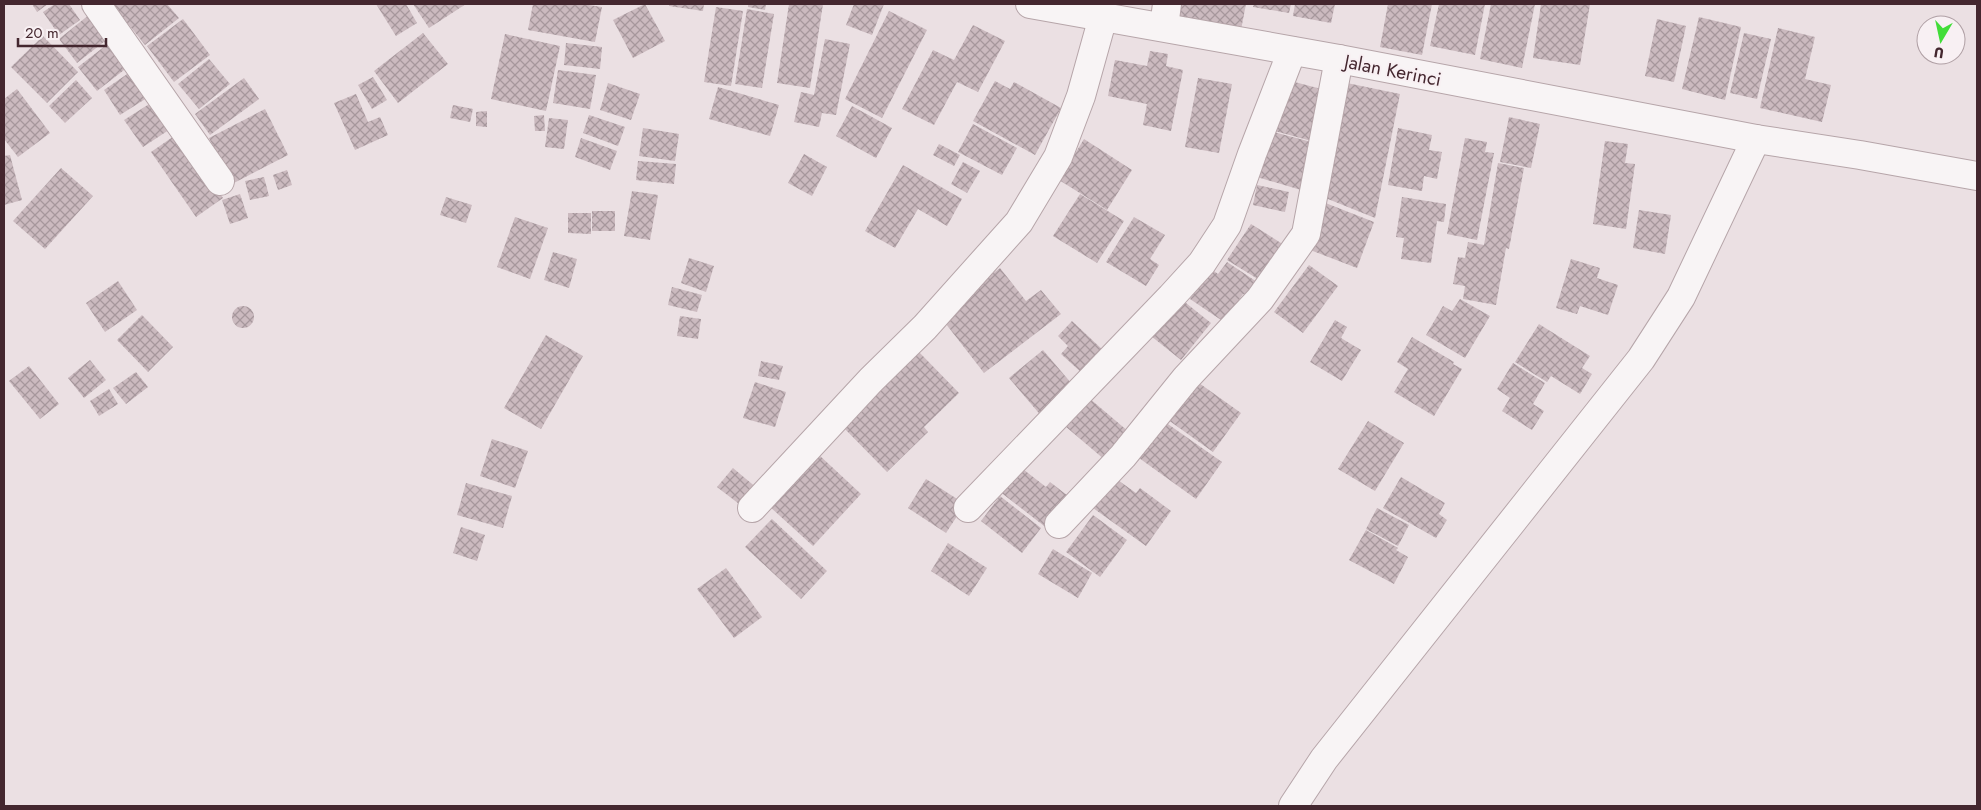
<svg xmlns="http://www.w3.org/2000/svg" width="1981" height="810" font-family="Jost,sans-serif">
	<defs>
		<pattern id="building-cross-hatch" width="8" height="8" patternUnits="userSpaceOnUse" patternTransform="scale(1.25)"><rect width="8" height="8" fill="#cbbabf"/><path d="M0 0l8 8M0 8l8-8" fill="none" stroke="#a6979c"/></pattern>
	</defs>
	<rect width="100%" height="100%" fill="#ebe0e3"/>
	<!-- building -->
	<g fill="url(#building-cross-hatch)">
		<path d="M32,4H48L37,12Z"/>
		<path d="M55,4H69L80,20L59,35L43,12Z"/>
		<path d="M114,4H167L179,18L145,45L113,5Z"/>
		<path d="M376,4H406L417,23L396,36Z"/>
		<path d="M413,4H466L429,28Z"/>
		<path d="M533,4H582L602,7L595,42L528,30Z"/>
		<path d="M645,4L665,41L633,58L613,20Z"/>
		<path d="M669,4H704L703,11L669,6Z"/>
		<path d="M748,4H766L765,10L748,7Z"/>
		<path d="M789,4H823L810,88L777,83Z"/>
		<path d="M854,4H884L872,35L846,25Z"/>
		<path d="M1173,4H1246L1240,35L1170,22Z"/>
		<path d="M1254,4H1291L1289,13L1253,7Z"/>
		<path d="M1295,4H1335L1331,23L1293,16Z"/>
		<path d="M1388,4H1432L1422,55L1380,47Z"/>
		<path d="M1439,4H1485L1475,55L1430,46Z"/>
		<path d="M1491,4H1535L1522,68L1480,59Z"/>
		<path d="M1541,4H1590L1580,65L1533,58Z"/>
		<path d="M716,7L743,11L731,86L704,82Z"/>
		<path d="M747,9L774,14L762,88L735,84Z"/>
		<path d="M95,10L114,34L77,63L59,39Z"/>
		<path d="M889,11L927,30L882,118L845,99Z"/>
		<path d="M1699,17L1741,27L1725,100L1682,89Z"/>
		<path d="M183,19L210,55L174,82L147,46Z"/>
		<path d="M1657,19L1686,26L1674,82L1645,76Z"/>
		<path d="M973,25L1005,41L978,92L957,82L934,125L902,109L933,50L954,60Z"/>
		<path d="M1778,28L1815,37L1805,79L1831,85L1822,122L1760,108Z"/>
		<path d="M423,33L448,64L398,103L374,71Z"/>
		<path d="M1744,33L1771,39L1757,99L1730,93Z"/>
		<path d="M505,34L560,46L546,111L491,99Z"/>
		<path d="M43,36L78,72L47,103L11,67Z"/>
		<path d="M114,39L133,63L97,91L78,67Z"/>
		<path d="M825,39L850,44L836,115L822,113L819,127L794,122L801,92L814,95Z"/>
		<path d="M566,43L602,47L600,69L564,65Z"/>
		<path d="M1150,51L1168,54L1166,66L1183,70L1171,131L1143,125L1147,104L1108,96L1115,60L1147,66Z"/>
		<path d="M209,59L230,84L199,109L178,84Z"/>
		<path d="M133,70L150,96L120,115L104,90Z"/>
		<path d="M558,70L596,75L590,109L553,103Z"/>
		<path d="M373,77L387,100L372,109L358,85Z"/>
		<path d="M244,78L259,99L210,135L195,114Z"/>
		<path d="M1198,78L1232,84L1219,153L1185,147Z"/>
		<path d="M76,80L92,98L65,123L49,106Z"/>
		<path d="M1287,80L1329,91L1315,142L1271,130Z"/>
		<path d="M995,81L1010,89L1014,82L1061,108L1035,155L973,121Z"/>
		<path d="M608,83L640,94L631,120L600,110Z"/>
		<path d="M1347,83L1400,94L1375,218L1323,197Z"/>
		<path d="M718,87L779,105L770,136L709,119Z"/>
		<path d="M17,89L50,133L18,157L4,139V99Z"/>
		<path d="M356,94L368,122L380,117L388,135L355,150L334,103Z"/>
		<path d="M154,101L172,128L143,147L124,120Z"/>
		<path d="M453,105L473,109L470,122L450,118Z"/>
		<path d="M852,106L892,128L876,158L836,136Z"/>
		<path d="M265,109L288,155L232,184L209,138Z"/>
		<path d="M487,111V127L476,126V112Z"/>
		<path d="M544,115L545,131H535L534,116Z"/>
		<path d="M589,115L625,127L618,146L583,133Z"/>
		<path d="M1509,117L1540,124L1531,168L1500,162Z"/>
		<path d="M549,118L568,120L564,149L545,147Z"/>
		<path d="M973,124L1017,148L1002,175L958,152Z"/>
		<path d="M643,128L679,134L675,161L639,156Z"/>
		<path d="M1398,128L1432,135L1429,150L1442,152L1437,179L1424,176L1422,191L1388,185Z"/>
		<path d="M1270,131L1315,143L1301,190L1257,177Z"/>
		<path d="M177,134L223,198L196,217L151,152Z"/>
		<path d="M581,138L617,151L610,170L575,157Z"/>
		<path d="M1465,138L1487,142L1485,152L1494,153L1477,240L1447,234Z"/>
		<path d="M1084,139L1132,170L1107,210L1059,180Z"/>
		<path d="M1605,141L1628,144L1625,163L1635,164L1626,229L1593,224Z"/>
		<path d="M939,144L960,155L954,166L933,155Z"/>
		<path d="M804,154L827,167L812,196L788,183Z"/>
		<path d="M10,155L22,200L4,205V156Z"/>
		<path d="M638,161L676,164L674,184L636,180Z"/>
		<path d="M963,162L980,171L967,193L951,184Z"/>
		<path d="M1498,163L1524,168L1509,249L1506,248L1496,305L1463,299L1465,286L1453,284L1458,257L1465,258L1468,242L1484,245Z"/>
		<path d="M903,165L962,199L947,226L918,209L895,248L865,231Z"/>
		<path d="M61,168L93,196L45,249L13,221Z"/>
		<path d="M287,170L292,185L278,190L273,175Z"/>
		<path d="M264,177L269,196L250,200L245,181Z"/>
		<path d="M1257,185L1289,192L1285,212L1253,205Z"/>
		<path d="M632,191L658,195L650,240L624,236Z"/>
		<path d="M240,194L248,218L230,224L222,200Z"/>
		<path d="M1080,194L1124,221L1097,263L1053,236Z"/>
		<path d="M446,197L472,205L466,223L440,215Z"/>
		<path d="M1402,197L1446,204L1444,222L1437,221L1431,263L1401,259L1404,238L1396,237Z"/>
		<path d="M1323,202L1374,222L1357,268L1305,248Z"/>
		<path d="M1639,210L1671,215L1665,254L1633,248Z"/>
		<rect x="592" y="211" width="23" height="20"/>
		<path d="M568,213H591V234L568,233Z"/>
		<path d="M515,217L548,228L530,279L497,267Z"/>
		<path d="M1134,217L1165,235L1150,259L1159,265L1146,286L1106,262Z"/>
		<path d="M1251,224L1284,245L1261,281L1227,260Z"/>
		<path d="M553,252L577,259L569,288L544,280Z"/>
		<path d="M689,258L714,266L706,292L681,283Z"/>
		<path d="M1571,259L1600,268L1597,278L1618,285L1608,315L1580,306L1577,314L1556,308Z"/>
		<path d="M1227,262L1260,284L1250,298L1243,294L1224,322L1190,299L1210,268L1218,274Z"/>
		<path d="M1309,265L1338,286L1303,333L1274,312Z"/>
		<path d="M1000,268L1026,301L1041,290L1061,314L984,373L939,315Z"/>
		<path d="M118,281L137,310L105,332L86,303Z"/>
		<path d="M672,287L702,295L697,312L668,305Z"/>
		<path d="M1181,299L1211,323L1181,360L1151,336Z"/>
		<path d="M1460,299L1490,316L1465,358L1426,335L1443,306L1452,311Z"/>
		<circle cx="243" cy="317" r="11"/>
		<path d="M142,315L173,347L148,372L117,340Z"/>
		<path d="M680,316L701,319L698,339L677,336Z"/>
		<path d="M1335,320L1347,327L1341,338L1361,350L1342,381L1310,362Z"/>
		<path d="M1072,321L1104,351L1083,374L1061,354L1068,346L1058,336Z"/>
		<path d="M1539,324L1590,356L1582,368L1592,374L1580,394L1551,376L1547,382L1515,362Z"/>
		<path d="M546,335L583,356L541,429L504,408Z"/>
		<path d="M1412,337L1454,362L1453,364L1462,369L1434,416L1394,392L1408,369L1397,362Z"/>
		<path d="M1043,350L1077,390L1043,418L1009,378Z"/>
		<path d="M919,352L959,393L924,427L928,432L887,472L842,426Z"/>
		<path d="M90,360L106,380L84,398L68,378Z"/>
		<path d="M761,361L783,366L779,380L758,376Z"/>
		<path d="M1513,363L1545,383L1533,404L1544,411L1532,430L1502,411L1510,398L1497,389Z"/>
		<path d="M29,366L59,404L40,419L9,381Z"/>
		<path d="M136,372L148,387L126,404L113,388Z"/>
		<path d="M1192,378L1241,413L1213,452L1164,417Z"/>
		<path d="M755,382L786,392L775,427L743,418Z"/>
		<path d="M109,389L118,404L99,416L90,401Z"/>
		<path d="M1089,398L1129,432L1105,460L1065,426Z"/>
		<path d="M1368,421L1404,443L1375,491L1338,469Z"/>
		<path d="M1165,422L1222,462L1196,499L1139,458Z"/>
		<path d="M492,439L528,451L515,488L480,476Z"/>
		<path d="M818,454L861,494L813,546L769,506Z"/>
		<path d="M1019,466L1046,487L1050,482L1072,499L1048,529L999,491Z"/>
		<path d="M733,468L758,489L743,507L717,487Z"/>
		<path d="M1108,473L1136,493L1140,488L1171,511L1146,546L1086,503Z"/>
		<path d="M1401,477L1445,503L1439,514L1447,520L1436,538L1383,508Z"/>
		<path d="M926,479L965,504L946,533L908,508Z"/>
		<path d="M466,483L512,496L503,528L457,515Z"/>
		<path d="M1000,496L1041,528L1022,553L981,521Z"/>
		<path d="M1377,508L1409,525L1398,546L1366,529Z"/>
		<path d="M1093,515L1127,540L1100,577L1066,552Z"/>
		<path d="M772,519L827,571L801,599L745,547Z"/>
		<path d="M461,527L485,535L477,561L453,553Z"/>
		<path d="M1366,530L1398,548L1396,550L1408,557L1394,584L1349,560Z"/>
		<path d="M948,543L987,568L969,596L931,571Z"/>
		<path d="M1053,549L1092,573L1078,598L1038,574Z"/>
		<path d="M726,568L762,617L734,638L697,589Z"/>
	</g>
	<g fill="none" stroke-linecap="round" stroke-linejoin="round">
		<!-- street casing -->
		<g stroke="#b6a5a9" stroke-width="30">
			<g id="street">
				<path d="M96,4L220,181"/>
				<path d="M1030,4L1339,59L1756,139L1860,155L1977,176"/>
				<path d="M1164,27L1167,4"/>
				<path d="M752,508L871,380L925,327L1019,222L1058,157L1081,96L1103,17"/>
				<path d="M968,508L1171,297L1202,263L1227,225L1252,154L1292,51"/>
				<path d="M1059,524L1123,456L1186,378L1260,299L1306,234L1339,59"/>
				<path d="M1293,806L1324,759L1641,359L1681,297L1756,139"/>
			</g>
		</g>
		<!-- street -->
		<use href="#street" stroke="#f8f4f5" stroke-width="28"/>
	</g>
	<g text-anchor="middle" stroke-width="4" stroke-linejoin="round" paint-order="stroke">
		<!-- street labels -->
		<g font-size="19" fill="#44272f" stroke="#f8f0f3">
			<text transform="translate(1393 70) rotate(11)" y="7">Jalan Kerinci</text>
		</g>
	</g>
	<!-- border -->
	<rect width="1981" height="810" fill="none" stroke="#44272f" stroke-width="10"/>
	<!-- north arrow -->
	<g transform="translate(1941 40) rotate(189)"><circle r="24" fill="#f8f0f3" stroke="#b0a0a5"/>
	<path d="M0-4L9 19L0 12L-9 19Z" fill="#42dd39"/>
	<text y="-8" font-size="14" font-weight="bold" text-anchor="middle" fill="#44272f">U</text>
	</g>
	<!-- scale -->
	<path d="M18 38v8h88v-8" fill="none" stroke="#44272f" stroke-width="2.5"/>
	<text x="25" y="38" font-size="15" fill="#44272f" stroke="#f8f0f3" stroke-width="4" paint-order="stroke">20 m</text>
</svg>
